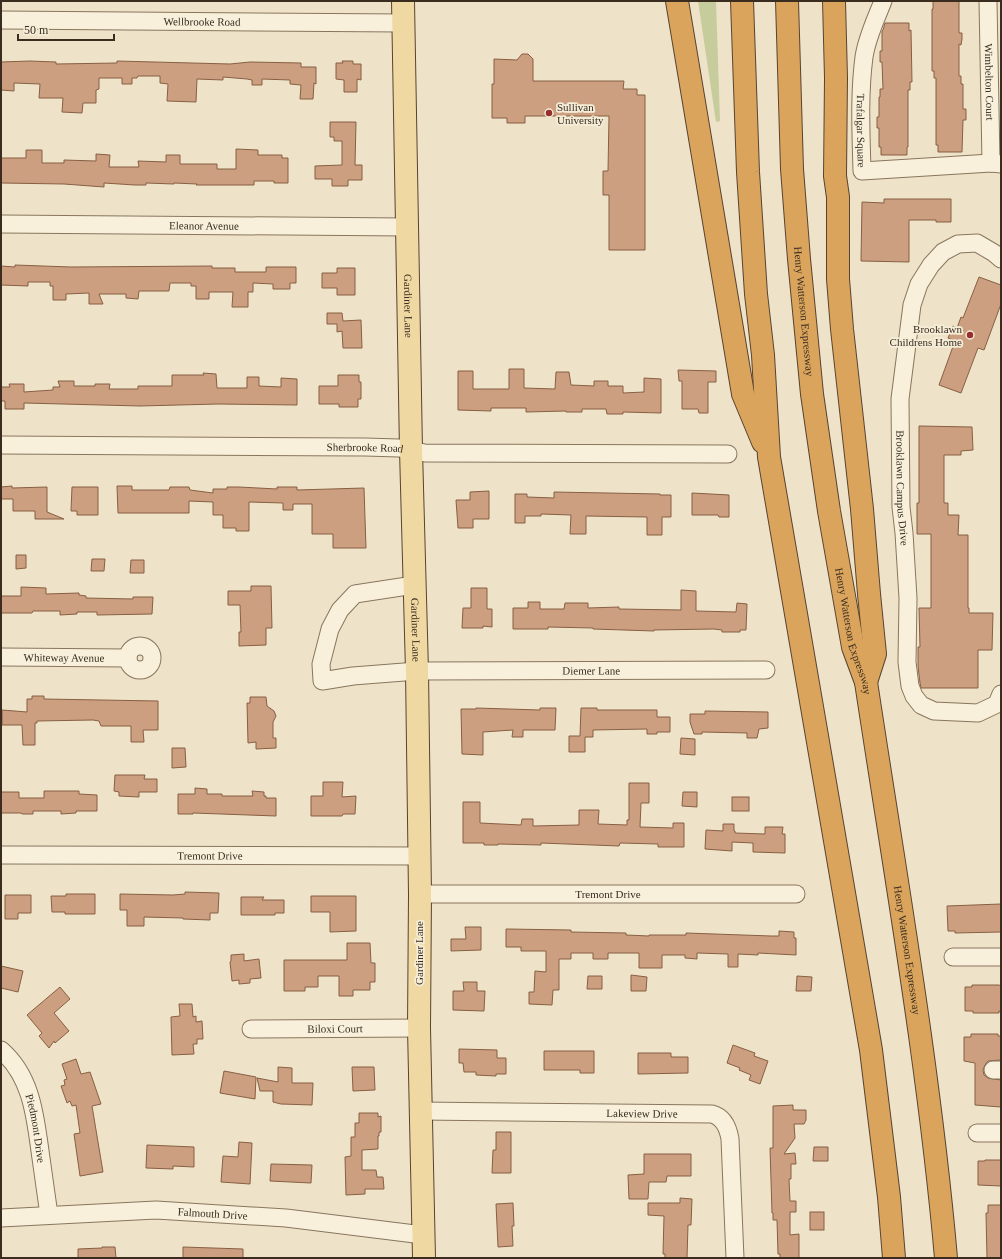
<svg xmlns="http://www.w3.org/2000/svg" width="1002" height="1259" font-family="'Times New Roman',serif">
	<rect width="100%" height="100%" fill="#eee3c8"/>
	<!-- green -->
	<path fill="#c6cc9c" d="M698,1H716L720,121L716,122Z"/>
	<!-- building -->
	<g fill="#cb9f7f" stroke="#885f43">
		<path d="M933,1H959V33H962V39L961,45L959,44V76H961V84H963V109H966V120H963L962,152H938V145H936V78H934V71H932V9H933Z"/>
		<path d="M885,23H909V31L911,30L912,82H910V90H908V147H907V155H881V147H879V128H877V117H879V97H880V89H883L882,62H880V51H882V31L883,30Z"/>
		<path d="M522,54H528L533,59V81H624L623,89H637V95H645V250H609V195H603V171H608L609,116H525V123H507V118H492V84H494V59L517,60Z"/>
		<path d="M30,61L56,62V64L117,63V61L230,64L250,62L301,63V67H316V84L314,83L313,99H300L301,85L290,84V80L262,79V85H252V80L247,79L223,77V80L197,79L196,102L167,101L168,84L160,83V76H138L137,78H132V84H122V78H99V89L96,90V103H83L82,113L62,112L63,98H39L40,84L14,83V91L1,90V62Z"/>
		<path d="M342,61H353V64H361V80L357,79V92H344V80L336,79V63H343Z"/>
		<path d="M330,122H356L355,165H362V180H348V186H332V179H315V166L342,165V141H334V137H330Z"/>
		<path d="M236,149L258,150V155H282V158H288V183H274V181H254V185H196L197,184L174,183V184L146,183V185H135L104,183V187L64,184L1,183V158H26V150H42V163H64V160L96,161V154L110,155L109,167H139L138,161L166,162V155H180V164H217V169H236Z"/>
		<path d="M884,199H951V222H936V220H909V262L861,261L862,202L884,203Z"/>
		<path d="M15,265L71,267L212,266V268H235V272H266V267H296V283H290V289H273V284L253,283V292H248V307H232L233,292H209V299H196V286H191V283H170L169,291H139L138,299L126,298V294H99L103,304H89V293L66,294V300H53V286H50V282H28V286L1,285V266L15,267Z"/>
		<path d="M337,268H355V295H337V288H322V273H337Z"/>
		<path d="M979,277L1001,285V304L984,350L978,348L961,393L939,385L955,341L948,338L953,326L957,328L961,317L963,318Z"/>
		<path d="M327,313H342L343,321L361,320L362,348H343L342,331L337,332V324H327Z"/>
		<path d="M509,369H524V388L555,389L556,372H569L571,385L594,386V381H608V386H623V393L644,392V378L661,379V413L623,412V414H607L606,409H582V412H566V411L526,412V408H491V411L458,410V371H473V389H509Z"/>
		<path d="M678,370L716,371V382H708V413H699L698,409H682V381H679Z"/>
		<path d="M203,373L216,374L217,388H247V377H259V386L281,387V378L297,379V405L218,404L140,406L24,403V409H5V401H1V387H10L9,384H24V392L53,390V387H60L58,381H74V386H95V384H110L109,389H138V386H172V375H204Z"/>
		<path d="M338,375H359V382H361V399H358V407H339V404H319V386H338Z"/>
		<path d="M919,426L972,427L973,450L961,451V455H944V503H948V515H959L958,535H968V608H969V613H993L992,650H978V688H921L920,683L918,666V647H920L919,608H931V534H917V503H919Z"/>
		<path d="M12,486V488L47,487V512L64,519H35V511H13V499H1V487Z"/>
		<path d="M117,486H132V490H169L170,487H189L190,490L213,493V489H227V487H239L277,489V487H297V490L364,488L366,548H333V534H312V504H293V510H283V503L249,502V531H236V528H223V515H213V502L189,501V513H118Z"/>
		<path d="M72,487H98V515H77V511H71Z"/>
		<path d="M489,491V519H473V528H458L456,500H470V492Z"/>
		<path d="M554,492L660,494V495H671V517H662V535H647V517L586,516V534H570L571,515L541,514V516H525V523H515V494H527V497L554,498Z"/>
		<path d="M692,493L729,495V517H719L718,515H692Z"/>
		<path d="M16,555H26V568L16,569Z"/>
		<path d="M92,559H105L104,571H91Z"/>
		<path d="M131,560H144V573H130Z"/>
		<path d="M251,586H271L272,628H266V645L239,646V632H241L240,605H228V591H251Z"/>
		<path d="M21,587L46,588V594L79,593V595L86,596V598L133,599V597H153L152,614L97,615V612H77V614L60,615V611H33L32,613H1V596H21Z"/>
		<path d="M471,588H487V609H492V627L483,626V628H462L463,608H471Z"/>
		<path d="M681,590L696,591V611L736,612L737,603L747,604L746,630H740V632H722V630L714,629L654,630V631L593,629V628L548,627V629H513V608H528V602H540V609H564L565,603H588V608L619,607V609L681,610Z"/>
		<path d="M32,696H44V699L158,701V730H143L144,742H131V726H101L99,721L93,720L37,721V723H35V745H23L22,725H2V710L27,712V699H32Z"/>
		<path d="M250,697H266L267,706L274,711L276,716L273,722V738H276V748L256,749V742L248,743L247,703H250Z"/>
		<path d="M476,708L540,710V708H556L555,730H523V737H512L513,730L483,732V755L462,754L461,709H476Z"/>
		<path d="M581,708H597V710H657V717H670V732H657V734H647V729L593,730V737H585V752H569V736H580Z"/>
		<path d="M705,711L768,712V728L759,729L757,738H747V733L702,732V734H694L690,722V714H705Z"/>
		<path d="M681,738L695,739V755L680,754Z"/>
		<path d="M172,748H185L186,767L172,768Z"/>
		<path d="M115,775H145L144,779H157V792H139V797L119,796V792L114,791Z"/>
		<path d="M323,782H343L342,797L356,796L355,814H343L342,816H311V796H323Z"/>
		<path d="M629,783H649V803H641L640,827L673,828V823H684V847H658V844L620,843L619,846L541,843V845L498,844V845H484V843H463V802H480V823L521,825L522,819H533V826L579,825V810H599L598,824L627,825V820H629Z"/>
		<path d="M195,788L207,789V794H222V796H253L252,791L264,792V796H266V798H276V816L193,813V814H178V794H195Z"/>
		<path d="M44,791H79V794L97,795V811H76V813L61,814V811H33V814H22L21,813H1V792H19V798H44Z"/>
		<path d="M683,792H697V807L682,806Z"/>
		<rect x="732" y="797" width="17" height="14"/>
		<path d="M723,824H734V831H735V833L765,834V827H783L782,834H785V853L753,852V843L732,842V851L705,849L706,830L723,831Z"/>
		<path d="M185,892L219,893L218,913H210V920L183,919V918L144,917V926H127V910H120V894L173,895L185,894Z"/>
		<path d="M66,894H95V914H65V912H52L51,896H66Z"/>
		<path d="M5,895H31V913H18V919H5Z"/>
		<path d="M311,896H356V931L330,932V912H311Z"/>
		<path d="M241,897H264L262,900H284V913H275V915H241Z"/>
		<path d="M1001,904V932L955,933V931H948L947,906Z"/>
		<path d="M465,927H481V950L451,951V939H466Z"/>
		<path d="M506,929L571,930V932L626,933V935L649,936V935H686V933L771,936H779V931L794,932V938H796V955L758,953V955L738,954V967H728V954L697,953V959L685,958V955H662V968H639V953H608V959H593V953H571V959H559V990H553L552,1005L529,1004V992H534L535,971L546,972V951H521V947H506Z"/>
		<path d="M347,943H370L371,963H375V982H370V990H353V996H339V976H318V987H305V991H284V960H347Z"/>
		<path d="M244,954V961L259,959L261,978L250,979V983L239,984V980L232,981L230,962L231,961V955Z"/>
		<path d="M1,966L23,971L18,992L1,988Z"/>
		<path d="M631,975L647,977L646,991H631Z"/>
		<path d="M588,976H602V989H587Z"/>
		<path d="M797,976L812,977L811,991H796Z"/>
		<path d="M463,982H477V991H485L484,1011L453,1010V991H464Z"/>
		<path d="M972,985H999L1001,986V1011H999V1013H973V1011H965V987H972Z"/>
		<path d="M60,987L70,999L54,1013L69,1031L55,1043L54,1041L49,1048L39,1036L42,1033L27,1015Z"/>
		<path d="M179,1004H192L193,1017L196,1016V1022L202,1021L203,1039H197V1044H193L194,1054L172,1055L171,1017L180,1016Z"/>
		<path d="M971,1034H998V1036H1001V1060L988,1061L985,1065L983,1070L984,1075L988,1078L1001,1080V1107L975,1105V1063L964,1061V1037H971Z"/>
		<path d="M733,1045L755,1053L754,1056L768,1061L760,1084L749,1080L751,1075L739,1070L740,1068L727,1063Z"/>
		<path d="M459,1049L497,1050V1058H506V1074H496V1076L476,1075V1072H464L463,1063H459Z"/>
		<path d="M544,1051H594V1073H580V1070H544Z"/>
		<path d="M638,1053H671V1057H688V1073L638,1074Z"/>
		<path d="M76,1059L81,1074L90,1072L101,1104L92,1106L103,1172L80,1176L74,1134L80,1133L76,1105L72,1106L70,1101L67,1103L61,1086L65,1085L64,1080L67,1079L62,1064Z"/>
		<path d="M278,1067L292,1068V1083H313L312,1105L281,1104L273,1102V1091H260L257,1078L278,1082Z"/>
		<path d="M352,1067H374L375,1090L353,1091Z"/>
		<path d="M224,1071L256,1077L255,1099L220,1093Z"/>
		<path d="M793,1105V1110H806V1120L804,1124H794L795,1138L784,1154L795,1153L796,1164H791V1179H789L790,1201H796V1212H790V1235L799,1234V1258H780V1254H778L777,1220H773V1213H772L770,1148H773V1106Z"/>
		<path d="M359,1113H378V1117L381,1116V1132H379V1136H378V1149L362,1150V1170H376L377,1177H383L384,1189H365V1194L346,1195L345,1157L351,1156V1137H355V1123H359Z"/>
		<path d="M496,1132H511V1173H492L493,1150H496Z"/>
		<path d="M239,1142L252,1143L250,1184L221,1182L223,1156L238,1157Z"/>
		<path d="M147,1145L194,1147V1167L173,1166V1169L146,1168Z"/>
		<path d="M814,1147H828V1161H813Z"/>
		<path d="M644,1154H691V1176H667L666,1182H649L648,1199H629L628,1175L644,1174Z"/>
		<path d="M985,1160H1001V1186L978,1185V1161H985Z"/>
		<path d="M271,1164L312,1165L311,1183L270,1181Z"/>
		<path d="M680,1198L692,1199L691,1225H688L687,1258H665V1254H663L664,1216L648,1215V1203H680Z"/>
		<path d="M513,1203L514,1226H512L513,1246L498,1247L496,1204Z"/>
		<path d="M988,1205H1001V1258H987L986,1213H988Z"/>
		<rect x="810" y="1212" width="14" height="18"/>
		<path d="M102,1247H115L116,1258H78V1249L102,1248Z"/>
		<path d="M183,1247L243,1249V1258H183Z"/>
	</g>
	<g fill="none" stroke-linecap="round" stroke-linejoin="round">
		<!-- minor casing -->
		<g stroke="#89755d" stroke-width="19">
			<g id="minor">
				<path id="s1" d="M883,1C876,19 867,37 864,57C859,95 861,133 862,171L991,163L1001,164"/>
				<path id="s2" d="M988,1L991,163"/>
				<path id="s3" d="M1,20L403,23"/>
				<path id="s4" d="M1,224L406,227"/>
				<path id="s5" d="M1001,259L994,253L977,243L958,244L943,252L931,265L919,284L912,305L900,399L901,507L904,533L908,598L907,662L910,686L914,696L921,705L934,711L978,713L997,704L1001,694"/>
				<path id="s6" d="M1,445L365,447L399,448L425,453L728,454"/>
				<path id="s7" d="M414,585L355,594L340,610L330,629L321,664L322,681L353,676L417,671L766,670"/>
				<circle cx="140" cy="658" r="12"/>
				<path id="s8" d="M1,657L128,658"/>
				<path id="s9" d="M1,855L419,856"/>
				<path id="s10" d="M420,894H796"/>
				<path d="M953,957H1001"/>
				<path id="s11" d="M251,1029L419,1028"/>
				<path id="s12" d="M1,1050C31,1076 35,1114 40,1151C43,1172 46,1194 49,1215"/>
				<path d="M993,1070H1001"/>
				<path id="s13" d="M420,1111L712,1114C723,1117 728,1127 730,1139L735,1258"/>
				<path d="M977,1133H1001"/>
				<path id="s14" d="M1,1218L156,1210L286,1218L423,1235"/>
			</g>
		</g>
		<!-- major casing -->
		<g stroke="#584331" stroke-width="24">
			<g id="major">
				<path id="s15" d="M403,1L411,450L417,671L420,894L419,1028L424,1258"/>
			</g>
		</g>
		<!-- highway casing -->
		<g stroke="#584331" stroke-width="24">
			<g id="highway">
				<path d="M677,1L743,394L763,442"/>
				<path d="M742,1L748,172L756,294L763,355L769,457L871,1050L889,1197L894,1258"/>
				<path id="s16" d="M787,1L792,169L799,259L812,394L829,511L853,647L866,682C895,874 929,1065 946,1258"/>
				<path d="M834,1L836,78L835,176L838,197V279L842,329L862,509L869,594L875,654L866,682"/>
			</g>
		</g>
		<!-- minor -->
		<use href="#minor" stroke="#f8f0db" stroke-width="17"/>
		<!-- major -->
		<use href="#major" stroke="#efd8a1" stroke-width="22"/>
		<!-- highway -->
		<use href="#highway" stroke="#daa45c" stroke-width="22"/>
	</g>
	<!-- markers -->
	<g fill="#972f2e" stroke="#f5edd7" stroke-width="1.5">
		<circle cx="549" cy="113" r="4"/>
		<circle cx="970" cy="335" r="4"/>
	</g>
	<g text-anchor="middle" stroke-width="3.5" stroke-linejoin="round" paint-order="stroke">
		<!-- street labels -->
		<g font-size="11" fill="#3a2d20" stroke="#f5edd7">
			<text dy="4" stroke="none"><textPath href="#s3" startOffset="201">Wellbrooke Road</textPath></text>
			<text dy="4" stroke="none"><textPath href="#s2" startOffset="81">Wimbelton Court</textPath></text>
			<text dy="4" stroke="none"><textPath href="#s1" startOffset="133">Trafalgar Square</textPath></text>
			<text dy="4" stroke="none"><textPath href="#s4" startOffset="203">Eleanor Avenue</textPath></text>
			<text dy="4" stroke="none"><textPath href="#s15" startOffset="305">Gardiner Lane</textPath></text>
			<text dy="4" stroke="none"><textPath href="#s16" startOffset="311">Henry Watterson Expressway</textPath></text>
			<text dy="4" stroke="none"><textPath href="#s6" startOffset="364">Sherbrooke Road</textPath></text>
			<text dy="4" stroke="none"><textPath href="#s5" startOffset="311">Brooklawn Campus Drive</textPath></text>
			<text dy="4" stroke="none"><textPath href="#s15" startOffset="629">Gardiner Lane</textPath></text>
			<text dy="4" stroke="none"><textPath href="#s16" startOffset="635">Henry Watterson Expressway</textPath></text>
			<text dy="4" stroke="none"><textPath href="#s8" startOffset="63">Whiteway Avenue</textPath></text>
			<text dy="4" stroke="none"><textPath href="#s7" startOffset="426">Diemer Lane</textPath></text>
			<text dy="4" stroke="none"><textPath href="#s9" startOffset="209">Tremont Drive</textPath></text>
			<text dy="4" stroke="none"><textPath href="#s10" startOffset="188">Tremont Drive</textPath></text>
			<text dy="4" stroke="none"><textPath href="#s16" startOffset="959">Henry Watterson Expressway</textPath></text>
			<text transform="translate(419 953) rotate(-90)" y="4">Gardiner Lane</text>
			<text dy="4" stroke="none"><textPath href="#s11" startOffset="84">Biloxi Court</textPath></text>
			<text dy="4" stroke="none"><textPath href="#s13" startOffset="222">Lakeview Drive</textPath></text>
			<text dy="4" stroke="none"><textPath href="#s12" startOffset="88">Piedmont Drive</textPath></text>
			<text dy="4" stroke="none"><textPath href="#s14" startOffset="212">Falmouth Drive</textPath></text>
		</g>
		<!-- poi labels -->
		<g font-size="11" fill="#3a2d20" stroke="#f5edd7" text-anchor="start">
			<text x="557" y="111">Sullivan<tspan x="557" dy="13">University</tspan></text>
			<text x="962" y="333" text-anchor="end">Brooklawn<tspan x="962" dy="13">Childrens Home</tspan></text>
		</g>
	</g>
	<!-- border -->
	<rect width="1002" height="1259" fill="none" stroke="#3a2d20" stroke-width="4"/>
	<!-- scale -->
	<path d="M18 34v6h96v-6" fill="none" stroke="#3a2d20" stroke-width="2"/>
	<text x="24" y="34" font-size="12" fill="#3a2d20" stroke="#f5edd7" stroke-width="3" paint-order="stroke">50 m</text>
</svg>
